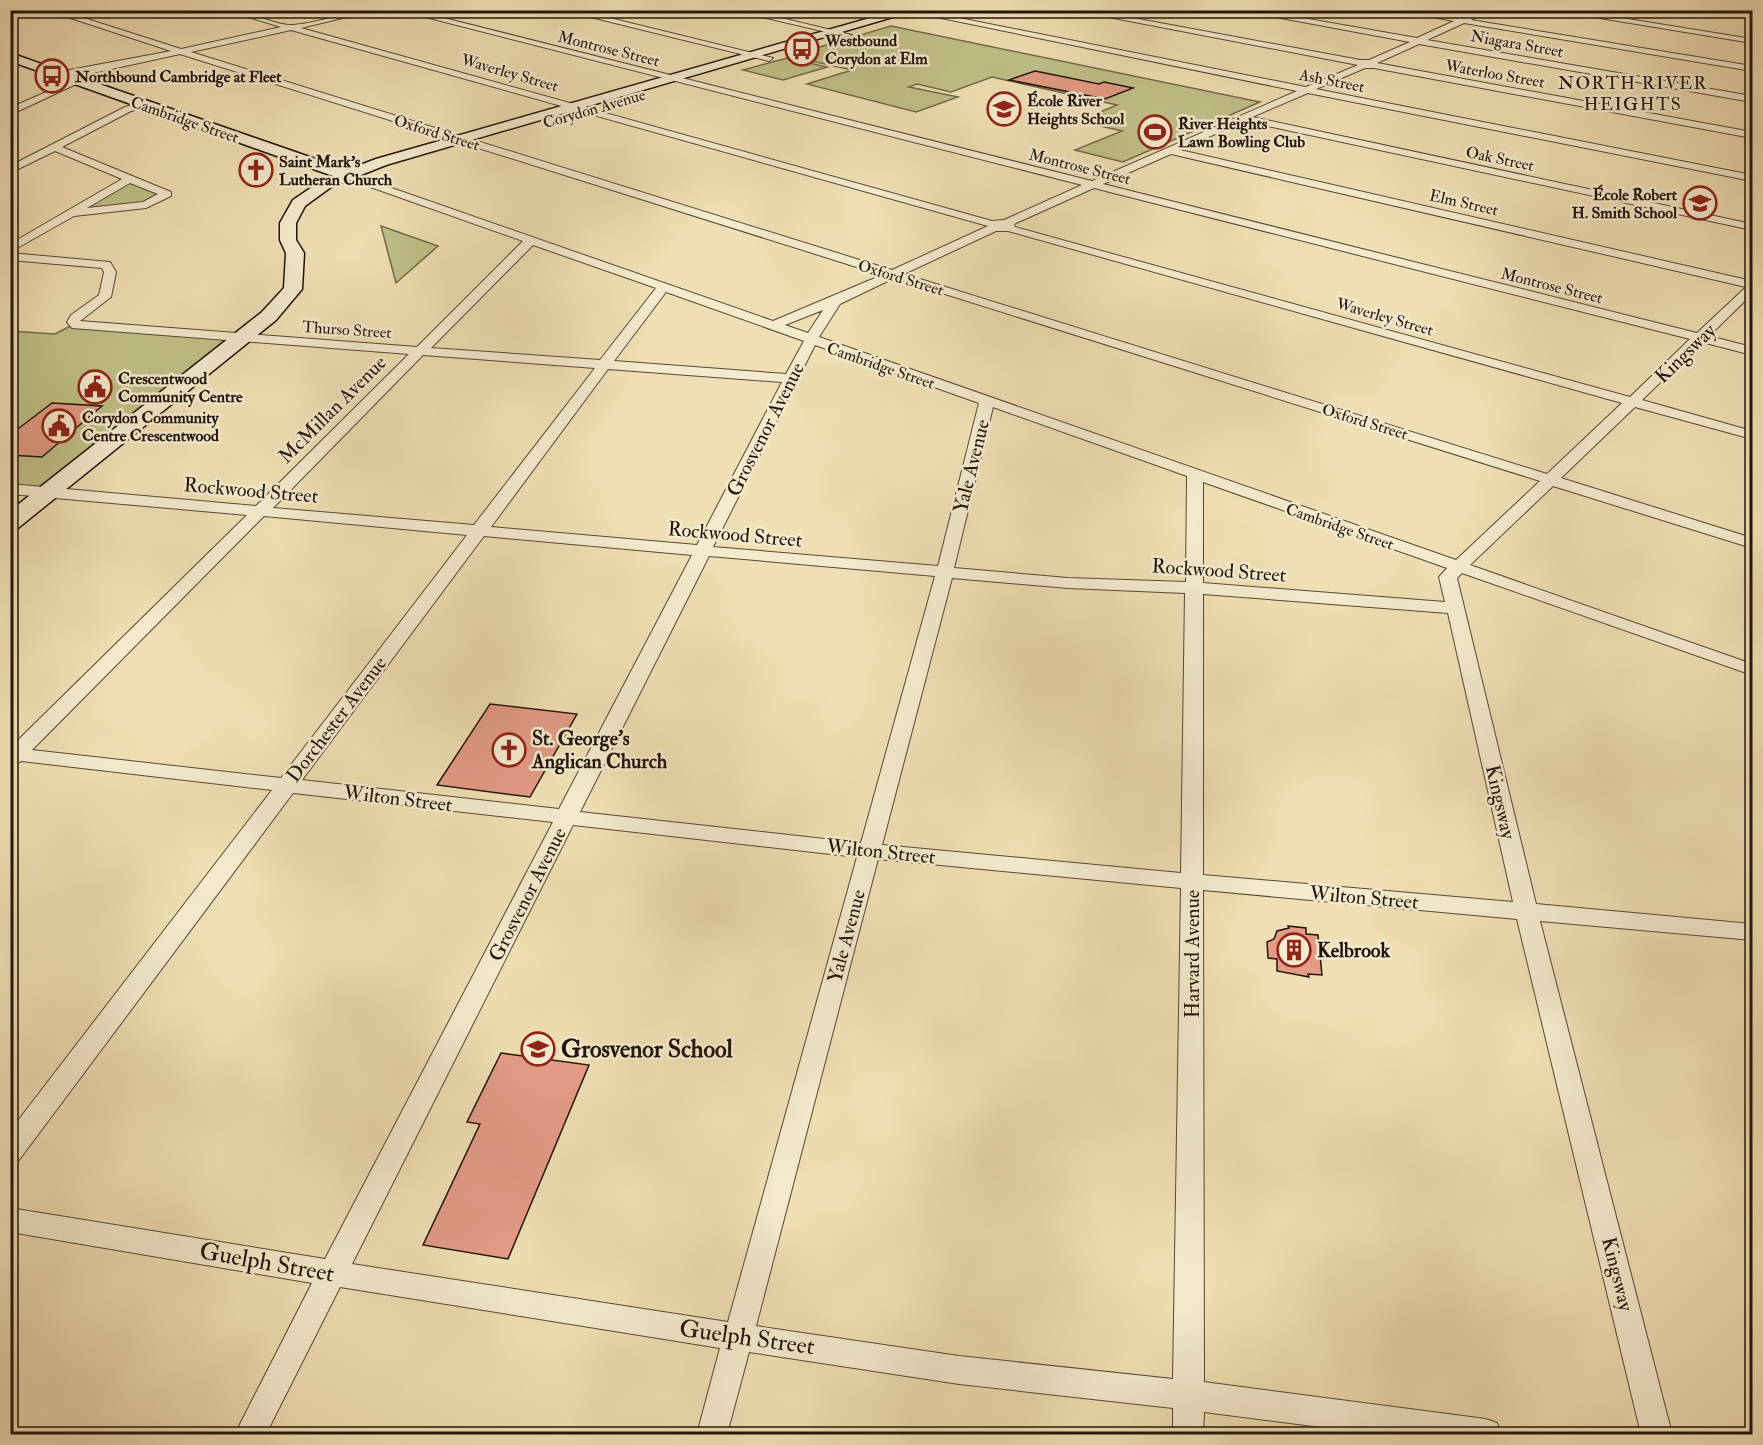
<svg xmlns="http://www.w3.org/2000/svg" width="1763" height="1445" font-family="'IM FELL Double Pica',serif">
	<rect width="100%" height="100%" fill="#f0dfb4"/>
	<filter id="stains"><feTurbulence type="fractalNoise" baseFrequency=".00333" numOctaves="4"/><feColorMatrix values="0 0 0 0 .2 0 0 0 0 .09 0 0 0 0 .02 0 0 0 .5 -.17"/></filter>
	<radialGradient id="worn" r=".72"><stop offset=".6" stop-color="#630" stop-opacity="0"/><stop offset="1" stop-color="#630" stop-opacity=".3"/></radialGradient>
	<!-- green -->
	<g fill="#c1c088" stroke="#726a4a" stroke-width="1.5">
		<path d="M891,26L1260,102L1123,162L1075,150L1122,131L1079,121L1117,105L992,77L951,92L917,84L909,87L958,97L916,112L807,84L852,70L789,56Z"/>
		<path d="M787,58L827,67L783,80L743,70Z"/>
		<path d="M129,179L167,194L146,205L73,213Z"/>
		<path d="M381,226L438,246L396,283Z"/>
		<path d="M74,324L241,338L48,493L11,489L10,331L55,334Z"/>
	</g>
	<!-- building -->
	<g fill="#e39b86" stroke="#22140b" stroke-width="1.5">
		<path d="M1035,71L1099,84L1104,82L1133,88L1105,99L1009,80Z"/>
		<path d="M52,403L102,406L42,457L10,455V435Z"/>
		<path d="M490,704L577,714L530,797L437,785Z"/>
		<path d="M1288,926L1306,928V934L1318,935L1322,975L1308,974L1309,977L1277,971V959L1268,958L1267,942L1274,939L1277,931L1289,928Z"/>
		<path d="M501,1053L589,1065L508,1259L423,1245L480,1124L467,1122Z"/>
	</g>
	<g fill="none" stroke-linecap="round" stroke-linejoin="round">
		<!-- street casing -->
		<g stroke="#564735" stroke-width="2">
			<g id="street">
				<path d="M46,10H59L181,49L281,27L225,10C247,10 276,26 293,25C321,23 348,10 376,10L301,28L992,221L1004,220L1082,185L398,10H412L1092,181L1297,91L902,10H919L1306,87L1358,65L1072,10H1090L1360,60H1369L1410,42L1238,10H1257L1417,38L1454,21L1396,10H1416L1462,18L1479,10H1489L1471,20L1752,66V71L1464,23L1427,40L1752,96V102L1419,44L1377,63L1752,132V138L1374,68H1365L1316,89L1752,175V181L1308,93L1252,117L1752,224V230L1244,121L1180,150L1752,281V294L1709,336L1752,347V355L1702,342L1642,400L1752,431V439L1635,407L1561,478L1752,538V548L1553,486L1470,565L1752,664V675L1462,573L1457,578L1536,904L1752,924V940L1540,921L1672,1434H1641L1517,919L1203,890L1204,1382L1486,1419L1497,1423L1501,1434H1376L1204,1412L1203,1434H1173V1408L959,1384L749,1352L727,1434H697L720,1348L340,1287L266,1434H235L312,1283L10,1232V1208L325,1259L553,822L293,793L19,1160L10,1163V1131L272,790L21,761L10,767V748L247,515L10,494V484L256,506L409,354L72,328L67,322L71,315L99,295L104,272L102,268L10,260V253L110,262L116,272L111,297L80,321L417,347L523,241L342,177L341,175L346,172L773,321L882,275L180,54L89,74L56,77L55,75L59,72L171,51ZM291,30L988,226L892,270L191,52ZM1171,154L1746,287L1697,333L1103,184ZM1094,188L1690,339L1630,397L1015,227L1014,224ZM996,231H1008L1622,403L1547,474L904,274ZM533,245L656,288L600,360L431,348ZM894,278L1540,481L1456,560L819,337L840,304ZM666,292L804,341L786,374L614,361ZM823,310L808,333L785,325ZM815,345L979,403L938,566L713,547ZM423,355L595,368L474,525L273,508ZM608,369L782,382L697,545L491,527ZM993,407L1187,476L1186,582L1068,578L954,568ZM1203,482L1447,568L1439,577L1445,602L1203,583ZM264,516L467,535L281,778L32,750ZM484,536L692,555L559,809L302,780ZM709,556L935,576L861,843L580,812ZM952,578L1068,588L1185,593L1181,873L882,845ZM1203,594L1448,613L1513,902L1203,875ZM573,825L857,857L728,1322L352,1264ZM878,859L1181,888L1173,1379L959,1356L756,1326Z"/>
				<path d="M562,10H577L773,58L769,61Z"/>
				<path d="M732,10H748L852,35L848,37Z"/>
				<path d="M1551,10H1572L1752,39V43Z"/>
				<path d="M1705,10H1726L1752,15V19Z"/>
				<path d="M82,76L89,78L10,115V108Z"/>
				<path d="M145,102L150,105L148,107L131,111L62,147L171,192V196L146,208L74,216L10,252V244L122,179L55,151L10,173V166L125,107ZM130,183L158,194L143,202L87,208Z"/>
			</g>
		</g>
		<!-- secondary casing -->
		<g stroke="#22140b" stroke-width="3">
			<path id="secondary" d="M898,10H917L386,165L331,187L305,206L296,223V240L304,253L302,289L276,320L18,528L10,530V511L262,312L284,288L286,253L280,240V223L293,200L321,181L333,176L10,61V53L347,170L376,159Z"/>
		</g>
		<!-- street -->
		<use href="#street" fill="#f5eace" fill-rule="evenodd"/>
		<!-- secondary -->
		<use href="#secondary" fill="#f5eace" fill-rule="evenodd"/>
	</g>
	<!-- icons -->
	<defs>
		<g id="bus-ring" transform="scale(1.725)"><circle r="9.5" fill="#f5eace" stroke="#8f2418" stroke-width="1.5"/><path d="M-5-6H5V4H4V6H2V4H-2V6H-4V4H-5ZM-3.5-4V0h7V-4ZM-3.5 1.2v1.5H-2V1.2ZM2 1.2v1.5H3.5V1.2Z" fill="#8f2418"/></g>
		<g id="school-ring" transform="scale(1.725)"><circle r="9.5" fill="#f5eace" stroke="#8f2418" stroke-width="1.5"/><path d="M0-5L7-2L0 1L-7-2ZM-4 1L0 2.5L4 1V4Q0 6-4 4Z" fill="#8f2418"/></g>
		<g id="stadium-ring" transform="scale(1.725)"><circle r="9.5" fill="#f5eace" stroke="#8f2418" stroke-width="1.5"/><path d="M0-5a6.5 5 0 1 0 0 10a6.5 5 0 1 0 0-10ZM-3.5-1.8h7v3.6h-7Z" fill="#8f2418"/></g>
		<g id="church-ring" transform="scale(1.725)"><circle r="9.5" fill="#f5eace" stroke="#8f2418" stroke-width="1.5"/><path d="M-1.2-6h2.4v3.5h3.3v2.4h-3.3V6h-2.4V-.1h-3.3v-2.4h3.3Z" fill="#8f2418"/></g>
		<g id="civic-ring" transform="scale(1.725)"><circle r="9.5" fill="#f5eace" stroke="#8f2418" stroke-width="1.5"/><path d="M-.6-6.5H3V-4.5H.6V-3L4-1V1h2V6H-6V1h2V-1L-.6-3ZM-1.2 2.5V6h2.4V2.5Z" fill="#8f2418"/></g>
		<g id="building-ring" transform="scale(1.725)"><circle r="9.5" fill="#f5eace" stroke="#8f2418" stroke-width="1.5"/><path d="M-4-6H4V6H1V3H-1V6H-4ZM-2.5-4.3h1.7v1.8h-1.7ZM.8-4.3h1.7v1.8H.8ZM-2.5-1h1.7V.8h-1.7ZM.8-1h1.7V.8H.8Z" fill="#8f2418"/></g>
	</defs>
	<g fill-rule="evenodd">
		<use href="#bus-ring" x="802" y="49"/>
		<use href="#bus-ring" x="52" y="76"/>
		<use href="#school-ring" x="1004" y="109"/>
		<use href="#stadium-ring" x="1155" y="132"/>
		<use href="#church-ring" x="256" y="170"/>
		<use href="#school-ring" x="1700" y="203"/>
		<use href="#civic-ring" x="95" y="387"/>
		<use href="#civic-ring" x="59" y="426"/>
		<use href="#church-ring" x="509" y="750"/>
		<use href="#building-ring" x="1294" y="950"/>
		<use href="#school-ring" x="538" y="1049"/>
	</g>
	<g text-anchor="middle" stroke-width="5" stroke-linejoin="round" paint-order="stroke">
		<!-- far-poi labels -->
		<g font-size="16" font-weight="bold" fill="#22140b" stroke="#f5eace" text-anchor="start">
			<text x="825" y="46">Westbound<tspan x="825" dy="18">Corydon at Elm</tspan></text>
			<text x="75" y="82">Northbound Cambridge at Fleet</text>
			<text x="1027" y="106">École River<tspan x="1027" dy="18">Heights School</tspan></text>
			<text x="1178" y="129">River Heights<tspan x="1178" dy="18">Lawn Bowling Club</tspan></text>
			<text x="279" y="167">Saint Mark's<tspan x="279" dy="18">Lutheran Church</tspan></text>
			<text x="1677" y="200" text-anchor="end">École Robert<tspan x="1677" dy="18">H. Smith School</tspan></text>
			<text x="118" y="384">Crescentwood<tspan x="118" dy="18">Community Centre</tspan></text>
			<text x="82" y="423">Corydon Community<tspan x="82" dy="18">Centre Crescentwood</tspan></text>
		</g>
		<!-- far-street labels -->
		<g font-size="16" fill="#22140b" stroke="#f5eace">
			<text transform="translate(1517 43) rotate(10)" y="6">Niagara Street</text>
			<text transform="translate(609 48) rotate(14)" y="6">Montrose Street</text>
			<text transform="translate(510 72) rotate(16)" y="6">Waverley Street</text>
			<text transform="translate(1495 73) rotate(10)" y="6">Waterloo Street</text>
			<text transform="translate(1332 80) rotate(11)" y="6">Ash Street</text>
			<text transform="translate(594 108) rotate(-16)" y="6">Corydon Avenue</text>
			<text transform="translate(185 119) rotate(19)" y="6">Cambridge Street</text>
			<text transform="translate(437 132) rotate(17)" y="6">Oxford Street</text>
			<text transform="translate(1500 158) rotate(12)" y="6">Oak Street</text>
			<text transform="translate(1080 166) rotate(14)" y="6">Montrose Street</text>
			<text transform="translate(1464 202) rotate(13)" y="6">Elm Street</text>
			<text transform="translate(901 277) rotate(17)" y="6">Oxford Street</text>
			<text transform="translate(1552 285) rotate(14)" y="6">Montrose Street</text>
			<text transform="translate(1385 316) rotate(16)" y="6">Waverley Street</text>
			<text transform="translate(347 329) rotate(4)" y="6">Thurso Street</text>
			<text transform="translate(881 365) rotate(19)" y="6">Cambridge Street</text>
			<text transform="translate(1365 421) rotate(17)" y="6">Oxford Street</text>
			<text transform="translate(1340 526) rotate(19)" y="6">Cambridge Street</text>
		</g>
		<!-- far-neighbourhood labels -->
		<g font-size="18" letter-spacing="1.5" fill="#22140b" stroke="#f5eace">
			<text x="1633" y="89">NORTH RIVER<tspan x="1633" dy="21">HEIGHTS</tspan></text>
		</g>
		<!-- street labels -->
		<g font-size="20" fill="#22140b" stroke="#f5eace">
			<text transform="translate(1685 353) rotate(-44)" y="7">Kingsway</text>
			<text transform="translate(332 409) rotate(-45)" y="7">McMillan Avenue</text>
			<text transform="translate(765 429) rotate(-63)" y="7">Grosvenor Avenue</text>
			<text transform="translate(971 466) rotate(-76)" y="7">Yale Avenue</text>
			<text transform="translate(251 490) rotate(5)" y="7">Rockwood Street</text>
			<text transform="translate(735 534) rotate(5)" y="7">Rockwood Street</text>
			<text transform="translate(1219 570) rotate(4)" y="7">Rockwood Street</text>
			<text transform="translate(336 719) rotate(-53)" y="7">Dorchester Avenue</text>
			<text transform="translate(398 798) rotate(7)" y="7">Wilton Street</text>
			<text transform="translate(1501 802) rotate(77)" y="7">Kingsway</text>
			<text transform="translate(881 851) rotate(6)" y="7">Wilton Street</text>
			<text transform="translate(527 894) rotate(-63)" y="7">Grosvenor Avenue</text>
			<text transform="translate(1364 897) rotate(5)" y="7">Wilton Street</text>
			<text transform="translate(846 936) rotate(-75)" y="7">Yale Avenue</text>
			<text transform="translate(1192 954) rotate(-90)" y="7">Harvard Avenue</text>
			<text transform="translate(1618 1274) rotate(76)" y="7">Kingsway</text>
		</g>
		<!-- poi labels -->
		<g font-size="20" font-weight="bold" fill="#22140b" stroke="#f5eace" text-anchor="start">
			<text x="532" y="745">St. George's<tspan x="532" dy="23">Anglican Church</tspan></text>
			<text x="1317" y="957">Kelbrook</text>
		</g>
		<!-- near-poi labels -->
		<g font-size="24" font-weight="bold" fill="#22140b" stroke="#f5eace" text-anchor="start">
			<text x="561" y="1057">Grosvenor School</text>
		</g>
		<!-- near-street labels -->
		<g font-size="24" fill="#22140b" stroke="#f5eace">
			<text transform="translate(267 1262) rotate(10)" y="8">Guelph Street</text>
			<text transform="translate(747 1337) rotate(8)" y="8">Guelph Street</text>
		</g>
	</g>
	<!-- margin -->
	<rect width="1763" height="1445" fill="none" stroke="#f0dfb4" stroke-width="36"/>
	<rect x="12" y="12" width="1739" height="1421" fill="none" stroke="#22140b" stroke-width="3"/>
	<rect x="18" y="18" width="1727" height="1409" fill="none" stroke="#22140b" stroke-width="1.5"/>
	<rect width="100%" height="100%" filter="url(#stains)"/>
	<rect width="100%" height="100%" fill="url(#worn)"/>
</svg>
